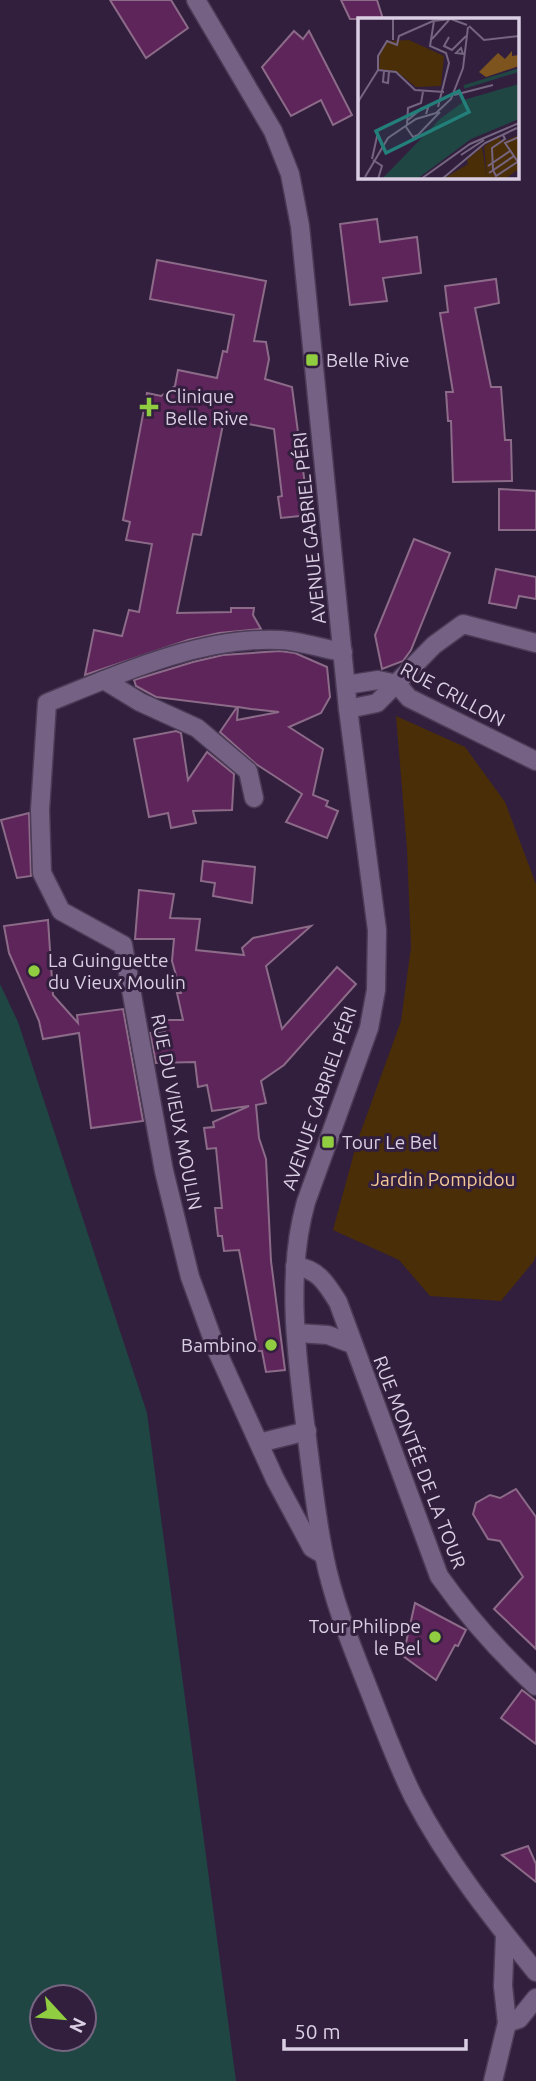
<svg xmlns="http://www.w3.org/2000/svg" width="536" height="2081" font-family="Ubuntu,sans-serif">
	<rect width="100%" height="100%" fill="#321f3e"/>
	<!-- green -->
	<path fill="#492e08" d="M396,716L465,747L505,802L536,884V1255L534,1261L501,1301L430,1296L399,1260L333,1230L357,1142L401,1021L411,947L407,849Z"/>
	<!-- water -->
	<path fill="#1f4643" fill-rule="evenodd" d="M0,984L18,1022L147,1413L236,2081H0ZM42,1997H84V2039H42Z"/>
	<!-- building -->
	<g fill="#5e255a" stroke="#8c6b89" stroke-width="2" fill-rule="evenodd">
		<path d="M110,0H171L188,28L146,58Z"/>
		<path d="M341,0H377L383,19H350Z"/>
		<path d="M294,31L303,39L309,31L352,115L333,125L321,100L291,116L262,67Z"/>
		<path d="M377,219L380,242L417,237L421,273L383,278L387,301L350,305L340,224Z"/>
		<path d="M157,260L266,281L254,341L266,342L269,359L265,379L292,387L309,515L281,518L278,497L282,496L274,429L224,419L201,535L193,534L177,613L231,612V608H254L253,615L261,629L219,633L188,640L85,675L94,630L122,636L129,610L139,612L152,544L126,540L130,522L123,520L147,393L161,396L175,386L178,370L217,378L223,351L227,352L234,315L150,299Z"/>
		<path d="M496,279L499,303L475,308L491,387H501L505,440H511L512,481L453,482L451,421H448L446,392H453L440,313L448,312L445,286Z"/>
		<path d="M499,489L536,491V530H499Z"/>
		<path d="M414,539L450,553L411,650L403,661L382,669L375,635Z"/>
		<path d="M496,569L536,577V599L519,596L516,608L489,603Z"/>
		<path d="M280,651L295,653L327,667L330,697L321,713L289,727L323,749L313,795L328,801L326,806L338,811L327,838L286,822L302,794L256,764L220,732L237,707L156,697L136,686L134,680L193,662L223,655ZM238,707L251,709L279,712L237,720Z"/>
		<path d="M176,731L181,733L188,780L207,752L234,774L232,810L193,811L196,823L171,828L168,813L149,817L134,739Z"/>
		<path d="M29,813L31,876L17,878L1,820Z"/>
		<path d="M203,861L255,867L252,903L213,896L215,883L201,881Z"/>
		<path d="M139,890L174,894L170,918L200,919L196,950L244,955L242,948L253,938L311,926L266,966L282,1029L337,967L356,984L284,1065L261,1081L266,1103L256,1105L259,1138L266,1159L271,1261L285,1370L266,1372L262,1351H258L239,1250L224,1251L222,1236H218L215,1208H222L216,1148L207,1149L204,1128L214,1127L213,1122L249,1106L212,1111L207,1085L198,1087L195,1062L156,1063L150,1033L165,1032V1020H183L177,993H181L172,961L174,939H135Z"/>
		<path d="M48,920L53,995L78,1023L77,1015L123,1009L143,1121L91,1128L79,1033L43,1039L39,1021L9,953L4,926Z"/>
		<path d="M516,1489L536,1517V1649L494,1609L523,1577L500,1541L488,1539L473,1514L476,1503L490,1495L500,1498Z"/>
		<path d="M415,1603L466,1630L458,1646L455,1645L436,1680L403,1656Z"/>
		<path d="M522,1690L536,1701V1744L501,1718Z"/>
		<path d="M528,1846L536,1864V1882L502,1855Z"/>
	</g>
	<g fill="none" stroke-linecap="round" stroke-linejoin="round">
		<!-- minor casing -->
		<g stroke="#4b3b56" stroke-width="21">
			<g id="minor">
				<path d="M104,680L140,702L197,728L248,771L254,798"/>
				<path d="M346,685L378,680L397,684L409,698L536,761"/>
				<path d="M348,709L377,703L434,645L463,624L536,643"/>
				<path d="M295,1266C318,1269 326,1283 338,1302L439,1576C468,1617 499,1652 536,1686"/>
				<path d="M297,1333L328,1335L352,1344"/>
				<path d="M259,1443L307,1431"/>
				<path d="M324,1555L312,1548L275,1479L217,1351L190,1277L164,1171L123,945L61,911L42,873L40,810L47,703C118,674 202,636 280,640C301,641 323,649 343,652"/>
				<path d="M507,2023L519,2019L536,1998"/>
				<path d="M493,2081L507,2023L503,1986L505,1935"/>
			</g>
		</g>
		<!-- secondary casing -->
		<g stroke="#4b3b56" stroke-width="21">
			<path id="secondary" d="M196,0L273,131L290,174L300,226L348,709L377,930L376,990L369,1028L306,1202C286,1272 296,1351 305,1423C311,1467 315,1511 324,1555C333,1600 350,1642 367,1685C382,1723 396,1762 414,1798C447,1861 491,1917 536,1972"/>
		</g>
		<!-- minor -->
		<use href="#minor" stroke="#756184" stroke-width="18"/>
		<!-- secondary -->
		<use href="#secondary" stroke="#756184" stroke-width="18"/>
	</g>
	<!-- markers -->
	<g fill="#90cd41" stroke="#321f3e" stroke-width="2.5">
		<rect x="305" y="353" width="14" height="14" rx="3.5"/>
		<path d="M145.5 396.5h7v7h7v7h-7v7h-7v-7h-7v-7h7z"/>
		<circle cx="34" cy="971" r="7"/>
		<rect x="321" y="1135" width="14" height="14" rx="3.5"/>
		<circle cx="271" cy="1345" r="7"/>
		<circle cx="435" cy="1637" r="7"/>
	</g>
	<g text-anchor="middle" stroke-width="6" stroke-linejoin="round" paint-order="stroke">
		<!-- poi labels -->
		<g font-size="19" fill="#dacee3" stroke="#321f3e" text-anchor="start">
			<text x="326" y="367">Belle Rive</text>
			<text x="165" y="403">Clinique<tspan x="165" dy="22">Belle Rive</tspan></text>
			<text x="48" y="967">La Guinguette<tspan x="48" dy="22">du Vieux Moulin</tspan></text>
			<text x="342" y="1149">Tour Le Bel</text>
			<text x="257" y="1352" text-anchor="end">Bambino</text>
			<text x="421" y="1633" text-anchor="end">Tour Philippe<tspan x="421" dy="22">le Bel</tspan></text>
		</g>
		<!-- street labels -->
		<g font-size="19" fill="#dacee3" stroke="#321f3e">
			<text transform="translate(309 528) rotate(-96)" y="7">AVENUE GABRIEL PÉRI</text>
			<text transform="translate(453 694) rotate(28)" y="7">RUE CRILLON</text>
			<text transform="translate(319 1098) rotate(-71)" y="7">AVENUE GABRIEL PÉRI</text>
			<text transform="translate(177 1112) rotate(79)" y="7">RUE DU VIEUX MOULIN</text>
			<text transform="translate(420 1462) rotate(69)" y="7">RUE MONTÉE DE LA TOUR</text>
		</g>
		<!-- park labels -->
		<g font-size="19" fill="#f4c794" stroke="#321f3e">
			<text x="443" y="1186">Jardin Pompidou</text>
		</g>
	</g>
	<!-- overview -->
	<g transform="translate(358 18)">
		<rect width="161" height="161" fill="#321f3e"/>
		<path d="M51,22L86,38L83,68L58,69L38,53L21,51L22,34L30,23ZM161,117V151L147,161H85L110,146L109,142L124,129L129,159L126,128L141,119L144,124Z" fill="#492e08"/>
		<path d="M154,33V38L161,37V48L128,59L121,54L140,35L147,41Z" fill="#7d541e"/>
		<path d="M161,66V101L113,121L59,161H24L82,101L109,81Z" fill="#1f4643"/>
		<path fill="none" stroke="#1f4643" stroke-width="3.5" d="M106,69L161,52"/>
		<path fill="none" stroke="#756580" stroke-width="2" d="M76,3L72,28L88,35L91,45L80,89M111,8L126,22L161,18M91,19L86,28L94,32L108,18M74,21L91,2M35,22V0M105,36L103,30L98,35L106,36M20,52L38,54L57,72L86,74M26,53L25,64L30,65L31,53M96,77L135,67M0,84L20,52V38L29,23L39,27L41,18L75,3L93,1L109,7M50,102L64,90H70L68,96M49,107L50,90L63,85L65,74M48,109L55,119L60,117L82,94M145,117L147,121L134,130L135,152L138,158L161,143M103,137L126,122M14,141L20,114M15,142L24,148L20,161M160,144L147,125L161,119M130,148L152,133M131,155L156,138M7,159L30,120L58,101L78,95L93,81L105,50L110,9M63,161L112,126L161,105M84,161L127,125L159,110"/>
		<path fill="#237f7a" fill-opacity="0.15" stroke="#237f7a" stroke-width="3.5" d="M101,73L111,94L28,135L18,113Z"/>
		<rect width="161" height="161" fill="none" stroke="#dacee3" stroke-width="3.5"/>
	</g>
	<!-- north arrow -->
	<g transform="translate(63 2018) rotate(116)"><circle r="33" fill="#321f3e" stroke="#756580" stroke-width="2"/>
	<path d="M0-5L12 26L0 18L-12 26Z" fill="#90cd41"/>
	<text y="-10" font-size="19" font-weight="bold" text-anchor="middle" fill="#dacee3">N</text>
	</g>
	<!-- scale -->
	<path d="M284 2039v10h182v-10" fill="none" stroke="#dacee3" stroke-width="3.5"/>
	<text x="294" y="2039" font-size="21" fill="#dacee3" stroke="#321f3e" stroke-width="5" paint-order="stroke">50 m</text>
</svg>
